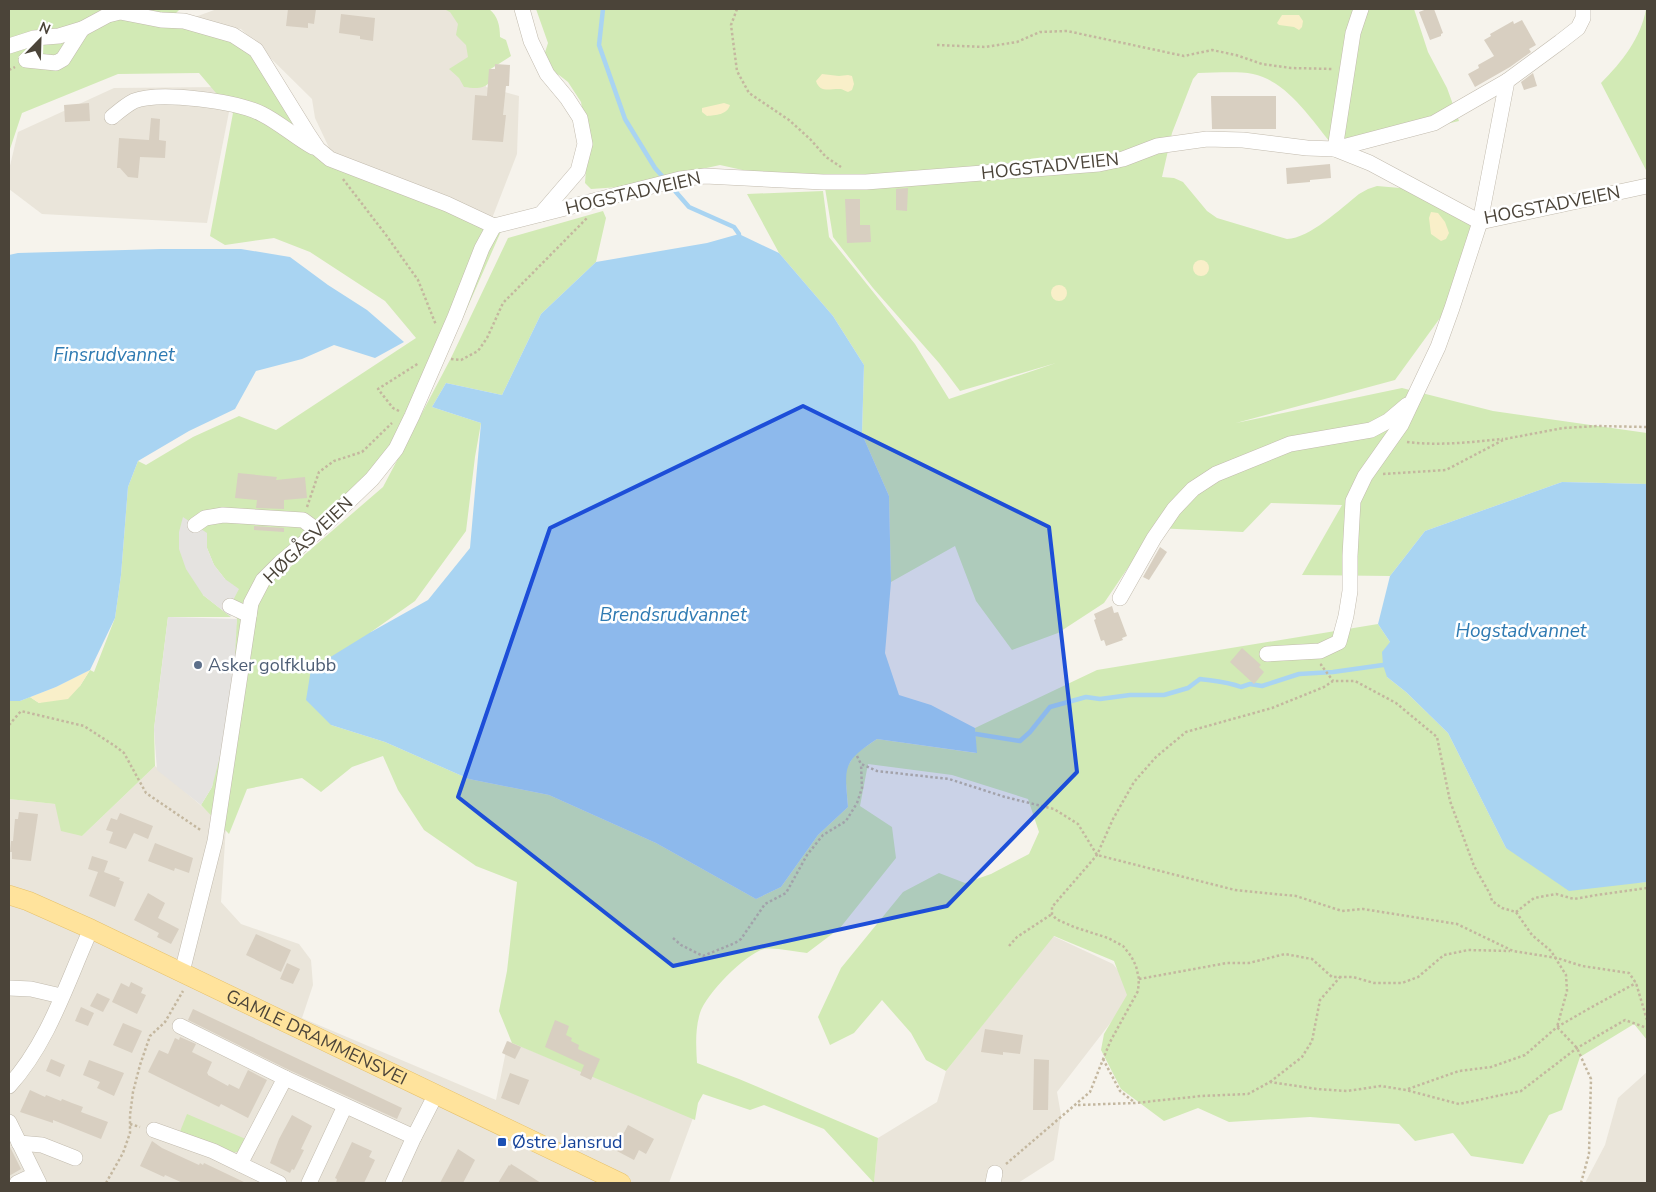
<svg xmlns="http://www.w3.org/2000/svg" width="1656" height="1192" font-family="'Nunito Sans',sans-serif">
	<rect width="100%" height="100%" fill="#f6f3ec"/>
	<!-- residential -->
	<g fill="#eae5da">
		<path d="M217,9H457L478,26L486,87L519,96L517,154L491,221L332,154L315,118L312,99L241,29L184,21Z"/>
		<path d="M220,87L229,112L207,223L42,214L9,189V170L18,132L114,88Z"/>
		<path d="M155,766L226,827L221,902L241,924L299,944L311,960L313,985L302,1018L496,1100L508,1041L693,1118L669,1183H9V799L55,804L82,836Z"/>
		<path d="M1053,936L1113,964L1122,975L1132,995L1057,1092L1061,1115L1054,1160L1018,1183H874L878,1138L937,1102L946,1071Z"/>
		<path d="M1647,1072V1183H1585L1605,1145L1618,1098Z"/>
	</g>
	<!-- green -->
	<g fill="#d2eab5">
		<path d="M9,9H180L167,22L251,48L329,160L502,229L443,363L383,475L277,572L281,575L383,487L451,358L508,238L603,211L606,218L596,262L541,314L502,395L446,383L432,407L481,423L475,457L466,531L415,601L371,632L331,725L385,742L469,779L549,795L656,843L756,899L781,887L818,835L848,807L845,771L855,754L877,739L976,753L975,728L1097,670L1378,624L1390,642L1387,677L1406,692L1448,733L1506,848L1632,883L1647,882V1040L1634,1024L1580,1057L1562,1110L1549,1115L1523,1164L1471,1156L1453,1133L1415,1141L1399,1124L1310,1117L1229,1122L1198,1108L1164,1121L1121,1089L1101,1050L1104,1034L1127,995L1114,961L1054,936L946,1071L926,1060L911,1033L882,1000L854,1033L830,1045L818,1017L841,968L903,892L939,873L965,883L991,874L1029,854L1039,832L1028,799L952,775L868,764L860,806L892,827L896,858L840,928L807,953C798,952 772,947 764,949C745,954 706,994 700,1013C695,1029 696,1047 697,1063L739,1079L878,1138L874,1183L824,1129L764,1105L750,1110L703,1094L698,1103L695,1120L512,1043L499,1011L507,971L517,882L476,866L424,830L398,790L383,756L352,767L321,792L302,778L247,789L229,834L201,805L212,787L237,619L230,606L225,579L214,565L207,548L203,595L231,617H168L154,729L155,766L82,836L61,831L55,804L9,799V701H20L30,697L39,703L80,686L90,670L94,672L115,618L121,575L128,487L138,461L146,465L193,437L239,416L276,430L416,338L385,301L310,252L274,238L225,245L210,236L233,113L199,73L118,74L22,113L9,152Z"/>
		<path d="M444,9H489C498,16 500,26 500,37L506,40L511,56L489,70V83C482,90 473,88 464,87L459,78L449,69L468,57L466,45L456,35L458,24L450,12Z"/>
		<path d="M536,9H1414L1428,52L1447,88L1459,121L1344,148H1335C1312,121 1289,82 1253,74C1237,71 1215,73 1198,73L1193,79L1172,133L1162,177L1174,178L1183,182L1207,211L1217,218L1287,239C1310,238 1340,209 1359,194L1368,189L1377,186L1400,188L1414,187L1479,223L1448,307L1395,380L1236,423L1402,388L1493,411L1647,433V484L1562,482L1425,531L1390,576L1302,575L1342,505L1271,503L1243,532L1155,528L1104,603L1058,633L1012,650L976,601L955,546L891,582L889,496L862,434L864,365L833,316L779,253L747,194L823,191L829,237L915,344L949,399L1056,363L960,391L939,363L873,288L833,237L825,188L720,165L620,187L591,189L585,183L588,143L581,102L568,82L559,75L540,68L548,43Z"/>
		<path d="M1646,9H1647V172L1601,83C1622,62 1641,38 1646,9Z"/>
		<path d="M187,1114L248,1140L242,1151L231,1153L179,1134Z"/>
	</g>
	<!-- sand -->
	<g fill="#f9efc9">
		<path d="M1282,15H1299L1303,21L1302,27L1299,30L1294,27L1279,25L1277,23Z"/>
		<path d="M822,74L839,76L848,75L852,76L854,84L852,90L848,92C847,92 842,89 841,89C831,88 820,94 816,81Z"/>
		<path d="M724,103L730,105C727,115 716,115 707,116L702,112V108Z"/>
		<path d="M1431,212L1438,213L1445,222L1449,233L1446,239L1441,241L1431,234L1429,218Z"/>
		<circle cx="1201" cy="268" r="8"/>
		<circle cx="1059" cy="293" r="8"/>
		<path d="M90,670L80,686L68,699L39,703L30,697L56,687Z"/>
	</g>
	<!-- parking -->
	<g fill="#e5e3e0">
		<path d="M183,517L207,533V548L214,565L225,579L239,589L230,606L231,617L203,595L186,569L179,549V532Z"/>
		<path d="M168,617L237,619L232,711L212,787L201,805L157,770L154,729Z"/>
	</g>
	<!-- water -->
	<g fill="#a9d4f2">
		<path d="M739,234L779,253L833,316L864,365L862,434L889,496L891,582L885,653L899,695L931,705L975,728L977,753L877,739C841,763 845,767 848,807L818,835L781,887L756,899L656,843L549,795L469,779L385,742L331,725L306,700L311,669L371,632L428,600L470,548L481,423L432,407L446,383L502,395L541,314L596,262L707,243Z"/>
		<path d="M161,249H241L290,257L328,285L367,310L404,342L375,358L334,345L302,359L256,371L235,409L189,431L138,461L128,487L121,575L115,618L90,670L56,687L20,701H9V255L18,253Z"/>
		<path d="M1562,482L1647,484V882L1569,891L1506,848L1448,733L1406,692L1387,677L1383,665L1382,652L1390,642L1378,624L1390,576L1425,531Z"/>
	</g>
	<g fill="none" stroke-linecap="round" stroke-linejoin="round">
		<!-- stream -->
		<g stroke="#a9d4f2" stroke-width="4.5">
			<path d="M603,9L599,45L625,119L655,168L689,207L734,227L739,234"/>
			<path d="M976,734L1020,741L1030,732L1050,707L1086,697L1100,699L1130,695H1164L1188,688L1200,679C1214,681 1228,682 1241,687L1250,684L1262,686L1299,674L1333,672L1383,665"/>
		</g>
	</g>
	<!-- building -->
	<g fill="#d8cfc1">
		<path d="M288,9H316L314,24L308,23V28L286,26Z"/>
		<path d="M1427,9H1434L1443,33L1441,34V36L1430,40L1419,12Z"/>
		<path d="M341,14L375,18L373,41L360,39V36L339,33Z"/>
		<path d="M1522,20L1536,45L1529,49L1531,52L1510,67L1475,87L1468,74L1479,68L1478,65L1494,56L1484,40L1491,36L1490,34L1513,21L1514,24Z"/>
		<path d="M495,64L510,65L509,86H506L503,115H506L503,142L472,140L475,95L487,96L489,69H495Z"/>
		<path d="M1533,73L1537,86L1524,90L1521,82Z"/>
		<path d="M1211,96H1276V129H1212Z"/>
		<path d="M89,103L90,121L65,122L64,105Z"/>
		<path d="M151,118L160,119L159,140L166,141L165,158L140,157L138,178L128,177L120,168H117L119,138L149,140Z"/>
		<path d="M1330,164L1331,178L1310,180V182L1287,184L1286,168Z"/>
		<path d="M908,188L907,211L896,210V189Z"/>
		<path d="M845,199H860V225H870L871,242L847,243Z"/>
		<path d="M238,473L277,477L276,480L305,477L307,498L284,500V509L256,508L257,500L235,498Z"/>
		<path d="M254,526L284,528V532L254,530Z"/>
		<path d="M1160,547L1167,552L1149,580L1143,577Z"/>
		<path d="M1112,606L1114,613L1118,612L1127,636L1122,638L1123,640L1106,646L1104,640L1101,641L1094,620L1096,619L1094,614Z"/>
		<path d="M1242,648L1261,665L1259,667L1264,672L1254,684L1230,662Z"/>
		<path d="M19,812L38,814L31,861L12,859V852H10L11,841H13L15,819H18Z"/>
		<path d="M120,813L153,826L148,839L134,833L126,849L109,843L113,832L106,830L111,818L117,820Z"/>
		<path d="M155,843L193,858L189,873L175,868L174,871L148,861Z"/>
		<path d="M92,856L108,861L104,872L120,878L119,880L124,882L115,907L89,896L98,872L88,869Z"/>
		<path d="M148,893L165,903L158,918L179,929L171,944L157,937L159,933L134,920Z"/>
		<path d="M256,934L291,950L281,972L246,955Z"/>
		<path d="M287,963L300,969L293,984L280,979Z"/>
		<path d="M131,982L143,988L141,993L146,995L137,1014L112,1002L121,983L129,987Z"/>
		<path d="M97,993L110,999L103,1012L90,1006Z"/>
		<path d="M81,1007L94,1013L88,1026L75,1021Z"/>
		<path d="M193,1009L402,1108L397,1119L289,1070L188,1020Z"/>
		<path d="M555,1020L569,1026L566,1035L572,1038L571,1041L579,1045L578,1049L600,1059L591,1080L580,1075L584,1065L545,1047Z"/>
		<path d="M123,1023L142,1031L132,1053L113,1045Z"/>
		<path d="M985,1029L1023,1035L1020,1054L1003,1052V1055L981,1052Z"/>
		<path d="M180,1037L196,1044L192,1052L212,1062L207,1073L208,1074V1075L228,1086L229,1084L239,1089L248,1070L267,1080L248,1118L221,1104L219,1107L148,1072L159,1050L168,1054L175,1038L179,1040Z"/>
		<path d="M507,1041L521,1047L515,1059L502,1053Z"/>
		<path d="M51,1059L65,1065L60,1077L46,1071Z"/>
		<path d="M1034,1059L1049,1060L1048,1110H1033Z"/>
		<path d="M89,1060L124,1073L114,1096L97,1088L100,1082L83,1075Z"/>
		<path d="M510,1073L529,1080L519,1105L501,1098Z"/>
		<path d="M30,1090L45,1097L46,1095L61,1101L62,1099L72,1103L83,1107L81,1112L108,1122L101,1139L53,1120V1123L20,1112Z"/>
		<path d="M292,1115L312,1126L301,1149L304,1150L294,1170L292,1169L290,1173L270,1163L279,1139Z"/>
		<path d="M628,1125L654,1139L646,1154L639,1150L634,1160L615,1150Z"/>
		<path d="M152,1141L162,1148L199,1165L200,1163L203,1165L204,1163L246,1183H183L165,1175L164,1177L140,1166Z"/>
		<path d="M352,1142L372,1151L369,1157L375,1160L364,1183H336L337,1179L335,1178Z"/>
		<path d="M9,1145L21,1169L9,1176Z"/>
		<path d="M458,1149L475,1160L463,1183H440Z"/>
		<path d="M511,1164L516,1167L541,1183H498L509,1165L510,1166Z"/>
	</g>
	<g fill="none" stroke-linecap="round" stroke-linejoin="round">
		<!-- minor casing -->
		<g stroke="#c2bbae" stroke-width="16">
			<g id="minor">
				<path d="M522,9L531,41L547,74L567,98L580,118L585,144L578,171L541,214"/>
				<path d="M1361,9L1353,33L1335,149L1434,123L1507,81"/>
				<path d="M9,46L34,38L59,36L82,29L108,15L120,12L161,20L184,21L233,35L256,50L308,134L318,149L330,159L447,204L494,226"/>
				<path d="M26,60L56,63L63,59L82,29"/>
				<path d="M112,117C118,112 126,105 134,101C160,91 236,101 262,114C280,123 295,137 313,147"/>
				<path d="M494,226L680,179L705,176L823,182H866L1099,164L1123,159L1157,146L1207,139L1243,140L1307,148L1335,149L1370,163L1480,222L1647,186"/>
				<path d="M195,525L205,518L223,515L303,520L318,531"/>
				<path d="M1120,598L1154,538L1174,509L1193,489L1216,474L1290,444L1371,430L1388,421L1407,405"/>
				<path d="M230,606L249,615"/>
				<path d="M1267,654L1320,651L1339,642L1346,616L1350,591V556L1353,501L1365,476L1401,425L1438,347L1452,308L1480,222L1507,81L1560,42L1578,28L1583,18V9"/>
				<path d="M182,972L215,841L251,603L263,580L280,563L318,531L372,479L396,449L412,416L455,317L482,248L494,226"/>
				<path d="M9,988L31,989L61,996"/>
				<path d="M180,1026L285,1078L414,1137"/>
				<path d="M9,1086C49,1042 67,982 91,929"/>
				<path d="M9,1122L39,1183"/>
				<path d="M154,1130L213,1151L279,1183"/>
				<path d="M19,1143L42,1145L75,1158"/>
				<path d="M240,1164L285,1078"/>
				<path d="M17,1183L34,1175"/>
				<path d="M309,1183L345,1106"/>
				<path d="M393,1183L414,1137L436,1094"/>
				<path d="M993,1183L995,1173"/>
			</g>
		</g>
		<!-- major casing -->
		<g stroke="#e6c16a" stroke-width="20">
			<g id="major">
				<path id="s1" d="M9,895L28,901L91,929L621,1183"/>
			</g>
		</g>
		<!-- path -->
		<g stroke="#c4b79f" stroke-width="2.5" stroke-dasharray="2.5 2.5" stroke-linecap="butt">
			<path d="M737,9L731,25L737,71L749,93L789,120L810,139L826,157L841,167"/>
			<path d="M937,45L985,47L1017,42L1040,32L1067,31L1184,56L1212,50L1236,55L1262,64L1291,68L1333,69"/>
			<path d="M9,70L15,67"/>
			<path d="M343,179L386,235L418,280L436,325"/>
			<path d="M451,359L461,360L478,351L487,338L503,303L588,217"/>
			<path d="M399,411L393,408L378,389L419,363"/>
			<path d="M1407,442C1439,446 1472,442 1503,439"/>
			<path d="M1383,474L1446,470L1505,439L1563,428L1598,426L1647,427"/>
			<path d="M307,507L319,472L334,461L362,452L392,423"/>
			<path d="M1322,664L1321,665L1333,681"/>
			<path d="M9,725L21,711L84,726L115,746L124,753L146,793L202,831"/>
			<path d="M857,756L861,764L877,771L949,779L1005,797L1054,809L1078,824L1097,855L1235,890L1296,896L1342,911L1363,909L1457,924L1513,951L1557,958L1582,966L1629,973L1636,983L1647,1020"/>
			<path d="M1516,912L1534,898L1556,894L1574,899L1597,895L1647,888"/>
			<path d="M673,938L681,945L703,956L735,943L741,939L765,904L786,893L807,855L823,835L846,821L857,803L862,788L861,764"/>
			<path d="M1009,946L1017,937L1052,914"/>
			<path d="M1139,979L1227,963H1249L1285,954L1312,959L1332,977H1353L1374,983H1402L1418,977L1444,955L1468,950L1510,951"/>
			<path d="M1103,1059L1120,1091L1134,1102"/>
			<path d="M1270,1082L1302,1057L1312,1041L1320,1000L1341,976"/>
			<path d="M1408,1089L1459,1071L1491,1067L1525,1055L1557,1027L1590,1008L1636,983"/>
			<path d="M1078,1105L1135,1103L1201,1096L1248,1094L1270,1082L1317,1089L1347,1091L1381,1086L1406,1090L1459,1104L1521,1091L1577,1048L1625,1020L1647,1028"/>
			<path d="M130,1124L140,1127"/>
			<path d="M1006,1164L1090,1092L1110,1042L1138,991L1139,979L1136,966L1131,956L1123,946L1108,938L1074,927L1056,919L1052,914V907L1097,855L1113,819L1134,782L1156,757L1186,732L1272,708L1324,687L1333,681H1355L1396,703L1437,737L1450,801L1474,866L1490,894L1492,901L1502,908L1516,912L1532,935L1551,951L1566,975L1567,991L1557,1027L1577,1048L1591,1079L1589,1154L1581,1183"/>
			<path d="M106,1183L123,1153L130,1133V1115L133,1092L140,1065L150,1036L165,1022L183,991"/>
		</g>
		<!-- minor -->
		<use href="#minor" stroke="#fff" stroke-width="15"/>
		<!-- major -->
		<use href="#major" stroke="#ffe39c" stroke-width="19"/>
	</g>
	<!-- marked area -->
	<path fill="#1d4ed8" fill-opacity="0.2" stroke="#1d4ed8" stroke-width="4" stroke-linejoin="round" d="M803,406L1049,527L1077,772L947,906L673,966L458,797L550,528Z"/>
	<!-- markers -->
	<circle fill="#5c6f8a" stroke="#fff" stroke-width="2" cx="198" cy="665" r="5"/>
	<rect fill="#1a4fb4" stroke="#fff" stroke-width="2" x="497" y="1137" width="10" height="10" rx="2.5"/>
	<g text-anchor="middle" stroke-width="5" stroke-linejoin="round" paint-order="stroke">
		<!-- street labels -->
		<g font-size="18" fill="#4b4439" stroke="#fff">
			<text transform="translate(1050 166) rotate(-6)" y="6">HOGSTADVEIEN</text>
			<text transform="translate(633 193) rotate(-13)" y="6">HOGSTADVEIEN</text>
			<text transform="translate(1552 205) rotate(-11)" y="6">HOGSTADVEIEN</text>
			<text transform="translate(308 540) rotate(-44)" y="6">HØGÅSVEIEN</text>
			<text dy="6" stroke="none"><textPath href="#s1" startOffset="339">GAMLE DRAMMENSVEI</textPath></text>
		</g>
		<!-- service labels -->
		<g font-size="18" fill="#4e5e75" stroke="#fff" text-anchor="start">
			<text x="208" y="671">Asker golfklubb</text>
		</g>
		<!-- transit labels -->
		<g font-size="18" fill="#164399" stroke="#fff" text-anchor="start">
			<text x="512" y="1148">Østre Jansrud</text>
		</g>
		<!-- water labels -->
		<g font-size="19" font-style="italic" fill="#2e7ab2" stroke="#fff">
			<text x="114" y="361">Finsrudvannet</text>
			<text x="673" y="621">Brendsrudvannet</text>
			<text x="1521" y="637">Hogstadvannet</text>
		</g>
	</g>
	<!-- border -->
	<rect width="1656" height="1192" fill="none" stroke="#4b4439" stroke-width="20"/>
	<!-- north arrow -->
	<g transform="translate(40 40) rotate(23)" stroke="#ffffff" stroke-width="4" paint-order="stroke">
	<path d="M0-4L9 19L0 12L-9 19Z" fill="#4b4439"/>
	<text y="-8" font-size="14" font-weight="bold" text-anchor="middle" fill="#4b4439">N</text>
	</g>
</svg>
